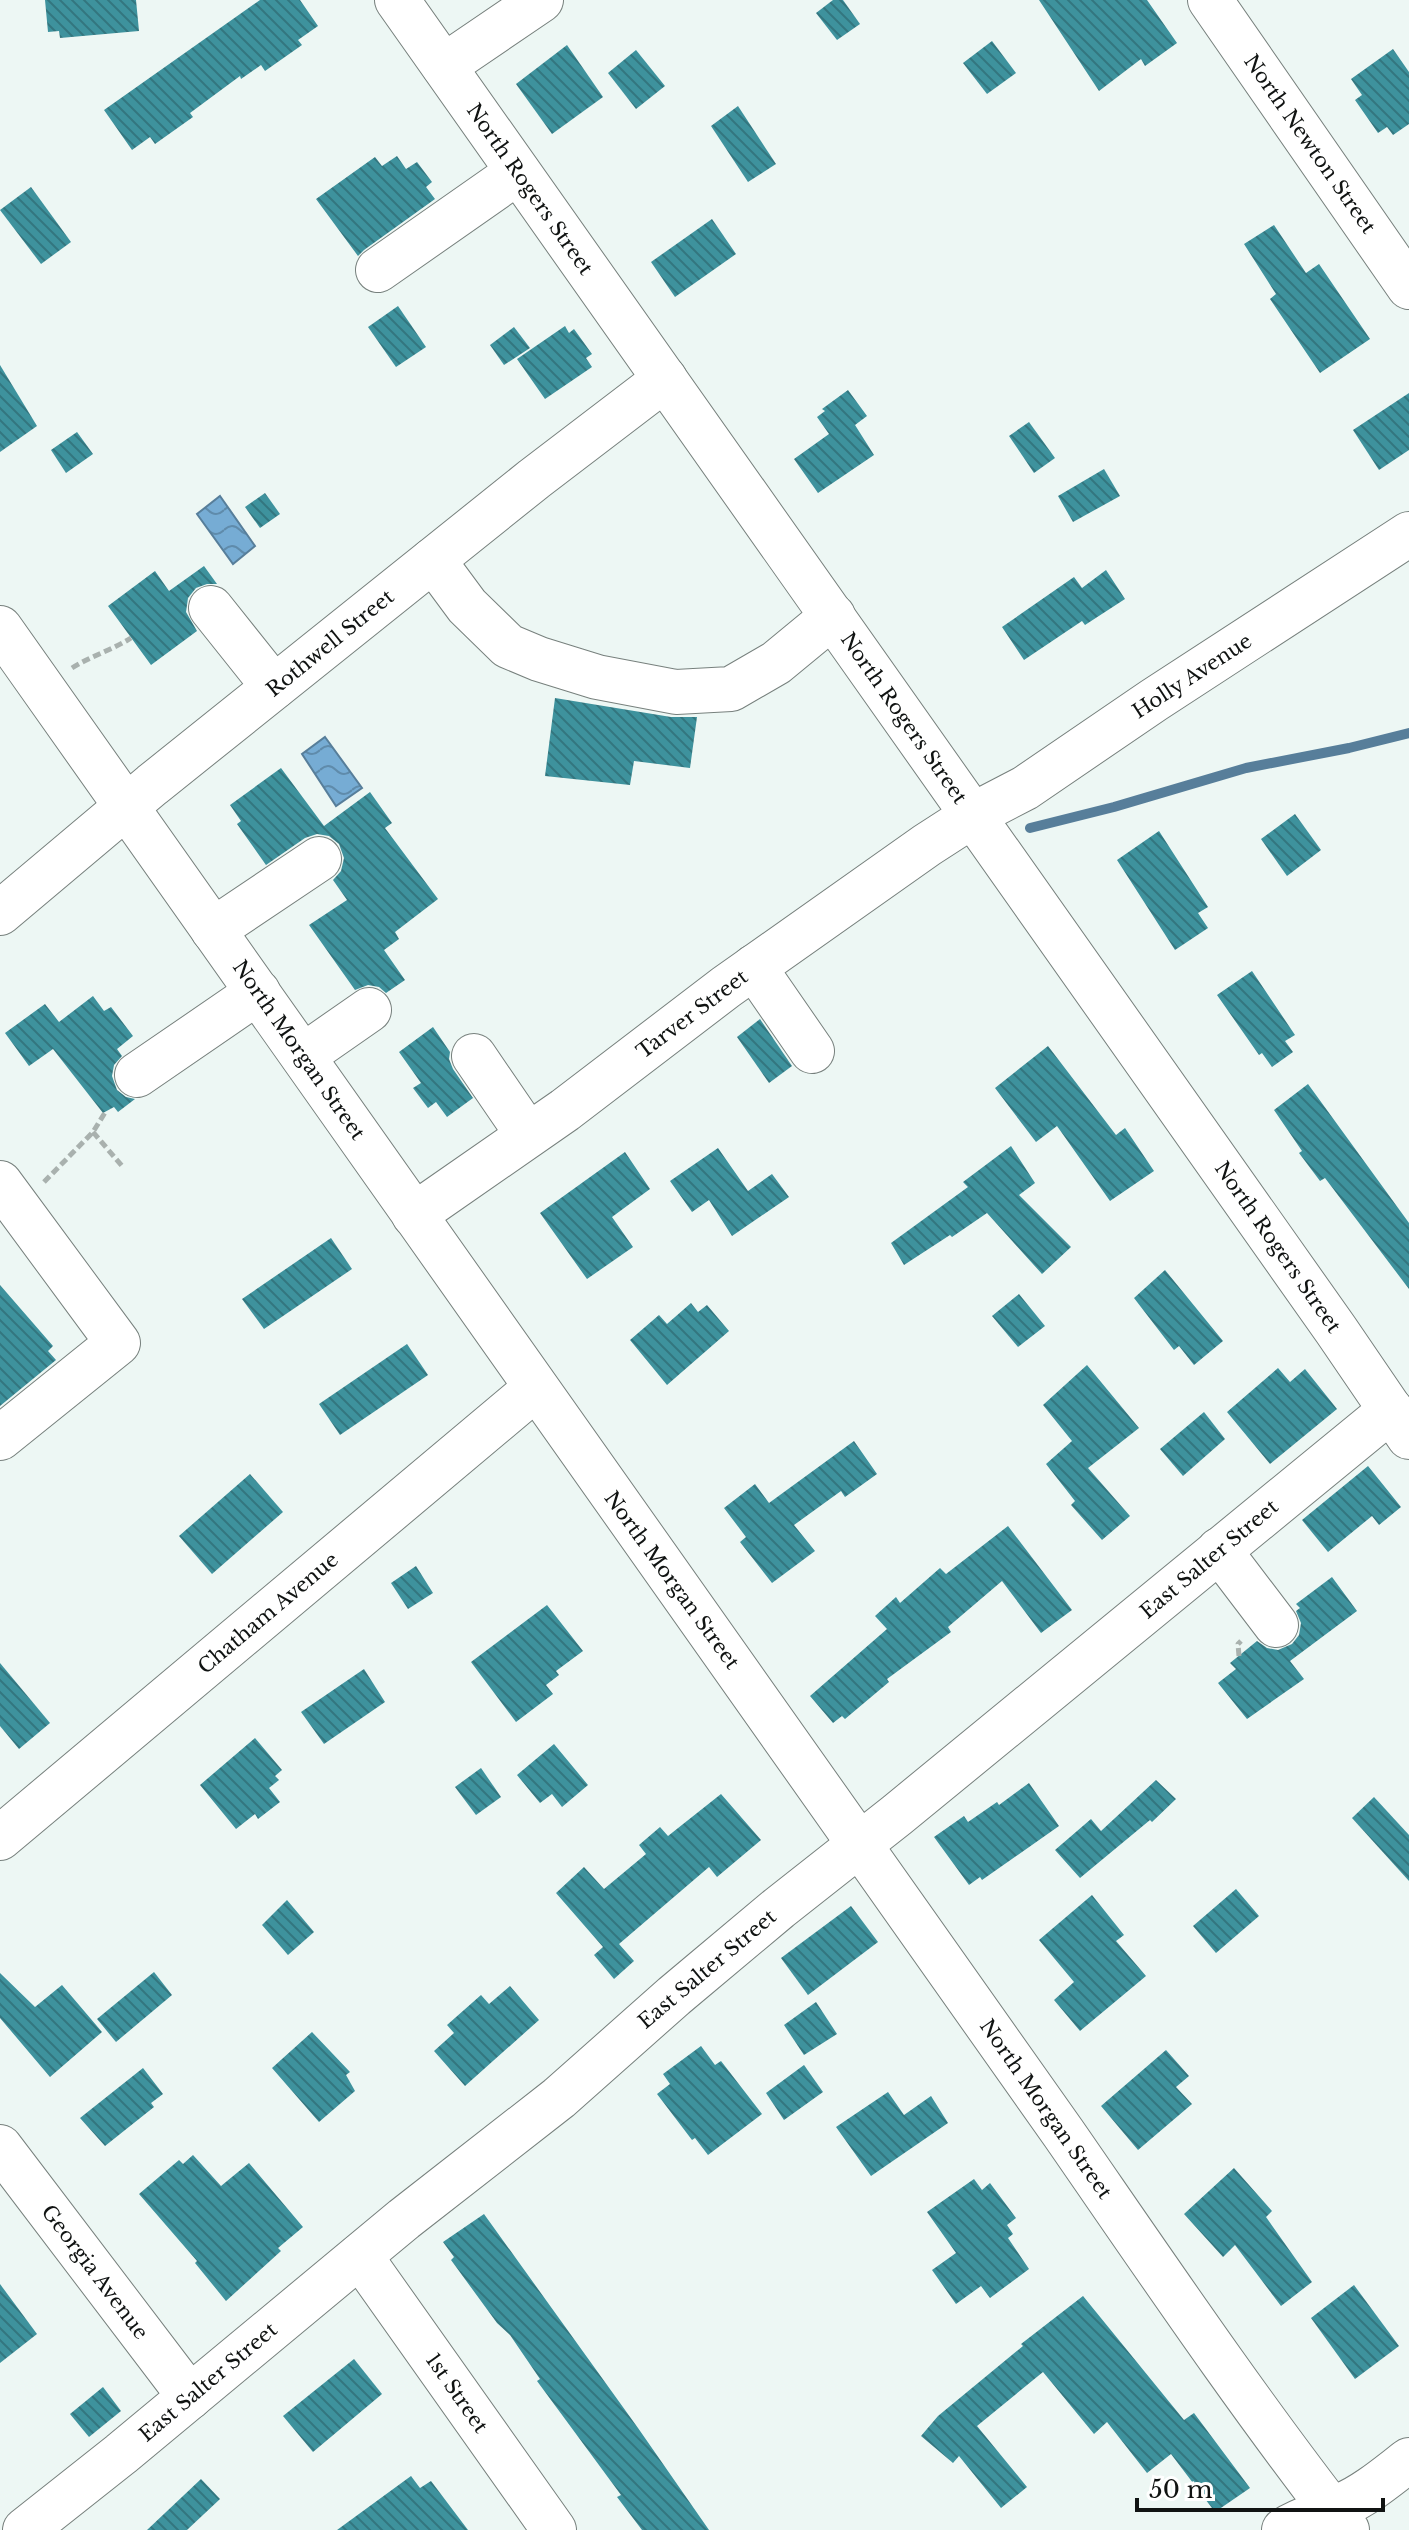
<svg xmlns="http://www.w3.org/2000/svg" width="1409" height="2530" font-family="'Libre Baskerville',serif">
	<defs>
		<pattern id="water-waves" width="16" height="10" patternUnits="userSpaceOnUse" patternTransform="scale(2)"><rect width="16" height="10" fill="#76acd4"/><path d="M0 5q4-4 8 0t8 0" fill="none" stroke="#5f8bab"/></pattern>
		<pattern id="building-back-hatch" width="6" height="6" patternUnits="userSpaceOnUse" patternTransform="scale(2)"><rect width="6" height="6" fill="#3e929d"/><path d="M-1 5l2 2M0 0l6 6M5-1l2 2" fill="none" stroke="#33767f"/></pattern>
	</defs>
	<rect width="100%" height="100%" fill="#edf7f4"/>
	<!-- water -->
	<g fill="url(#water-waves)" stroke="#577e9a" stroke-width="2">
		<path d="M220,496L255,546L233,564L197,514Z"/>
		<path d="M325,737L362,788L336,806L302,754Z"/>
	</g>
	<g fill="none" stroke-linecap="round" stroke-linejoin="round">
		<!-- stream -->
		<path stroke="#577e9a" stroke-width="10" d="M1030,828L1114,807L1246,768L1349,748L1409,733"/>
	</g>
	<!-- building -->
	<g fill="url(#building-back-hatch)">
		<path d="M45,0H136L139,31L60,38L59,31L48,32Z"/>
		<path d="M260,0H300L318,26L298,40L302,45L265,71L261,65L241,79L240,76L190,113L193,117L155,144L150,137L132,150L104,110Z"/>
		<path d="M833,0H843L860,24L837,40L816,13Z"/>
		<path d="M1039,0H1147L1177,43L1145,66L1141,59L1099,91Z"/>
		<path d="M992,41L1016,73L987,94L963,63Z"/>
		<path d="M567,45L603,97L552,134L516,84Z"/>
		<path d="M1393,49L1409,72V124L1393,135L1387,127L1378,133L1355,100L1362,95L1351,79Z"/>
		<path d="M636,50L665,86L636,109L608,73Z"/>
		<path d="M738,106L776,164L748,182L711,126Z"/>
		<path d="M397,156L406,169L417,162L432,182L426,187L435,199L364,250L358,256L316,199L375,157L382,166Z"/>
		<path d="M31,187L71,242L41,264L0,210Z"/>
		<path d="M712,219L736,254L675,297L651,262Z"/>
		<path d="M1274,225L1306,273L1319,264L1370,339L1320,373L1270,299L1276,294L1244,244Z"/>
		<path d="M398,306L426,347L396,367L368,327Z"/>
		<path d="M565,326L569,333L574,329L592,354L586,358L592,367L545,399L517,359Z"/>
		<path d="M514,327L530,348L504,365L490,345Z"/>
		<path d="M0,365L37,426L0,452Z"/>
		<path d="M848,390L867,416L855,425L874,455L818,493L794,459L829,434L817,417L825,411L822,409Z"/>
		<path d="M1409,393V450L1379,470L1353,430Z"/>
		<path d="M1029,422L1055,458L1034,473L1009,436Z"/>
		<path d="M77,432L93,454L66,473L51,450Z"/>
		<path d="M1104,469L1120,496L1073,522L1058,496Z"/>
		<path d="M265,493L280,514L260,528L245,507Z"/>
		<path d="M204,566L217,584H207L196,588L188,598L186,612L197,631L151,665L108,606L155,571L169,591Z"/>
		<path d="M1106,570L1125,599L1085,625L1082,621L1024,660L1002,627L1074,577L1082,588Z"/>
		<path d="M555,698L671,717H697L690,768L634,761L630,785L545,776Z"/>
		<path d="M281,768L324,826L370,792L392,823L385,828L438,899L395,932L399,939L384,950L405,980L386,993L379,987L368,985L355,990L309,925L347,900L333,880L341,871L344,858L339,844L329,836L317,834L305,838L266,865L237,824L241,821L230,805Z"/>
		<path d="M1295,814L1321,850L1287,876L1261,839Z"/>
		<path d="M1159,831L1208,907L1198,913L1208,928L1175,950L1117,860Z"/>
		<path d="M1252,971L1295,1035L1285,1041L1293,1052L1272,1067L1262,1053L1259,1055L1217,995Z"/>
		<path d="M93,996L104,1011L111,1007L133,1036L117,1049L122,1056L114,1065L112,1076L117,1090L126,1097L135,1099L118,1112L114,1107L103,1113L53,1049L29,1066L5,1033L45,1004L59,1022Z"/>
		<path d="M760,1019L792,1066L769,1083L737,1037Z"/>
		<path d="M433,1027L450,1052L449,1059L453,1069L473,1098L447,1117L436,1102L428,1108L413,1088L421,1083L399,1052Z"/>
		<path d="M1048,1046L1116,1135L1125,1128L1154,1171L1110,1201L1057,1126L1036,1142L995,1088Z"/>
		<path d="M1308,1084L1409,1223V1289L1325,1178L1320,1181L1299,1153L1302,1151L1274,1110Z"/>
		<path d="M1011,1146L1035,1183L1019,1195L1071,1247L1042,1274L987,1213L952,1237L950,1235L904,1265L891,1243L968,1187L963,1182Z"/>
		<path d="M718,1148L748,1191L772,1174L789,1197L732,1236L709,1200L692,1212L670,1181Z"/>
		<path d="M625,1152L650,1189L612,1217L633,1247L587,1279L540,1213Z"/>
		<path d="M331,1238L352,1269L264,1329L242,1299Z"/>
		<path d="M1165,1270L1223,1341L1194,1365L1179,1346L1174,1350L1134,1298Z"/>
		<path d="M0,1285L53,1346L48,1351L56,1360L0,1406Z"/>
		<path d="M1019,1294L1045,1326L1018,1347L992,1316Z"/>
		<path d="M691,1303L698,1312L707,1305L729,1331L667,1385L630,1340L659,1315L667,1324Z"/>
		<path d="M407,1344L428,1375L340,1435L319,1404Z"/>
		<path d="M1087,1365L1139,1428L1088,1468L1130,1516L1102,1540L1071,1505L1075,1501L1046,1464L1072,1441L1043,1405Z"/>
		<path d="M1278,1368L1290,1382L1305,1369L1337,1409L1270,1464L1227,1412Z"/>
		<path d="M1204,1412L1225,1439L1183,1476L1160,1449Z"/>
		<path d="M854,1441L877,1474L845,1497L841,1491L794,1525L815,1551L772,1583L740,1542L746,1537L724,1508L755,1484L769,1503Z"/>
		<path d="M1368,1466L1401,1507L1379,1525L1372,1516L1328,1552L1302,1520Z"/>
		<path d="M250,1474L283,1512L212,1574L179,1536Z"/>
		<path d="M1008,1526L1072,1610L1041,1633L1002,1581L948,1627L951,1632L887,1679L889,1682L845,1719L842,1716L833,1723L810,1696L887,1629L875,1616L896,1597L900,1603L940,1568L946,1574Z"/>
		<path d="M416,1566L433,1593L408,1609L391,1583Z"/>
		<path d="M1332,1577L1357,1611L1290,1661L1304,1679L1247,1719L1218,1683L1236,1669L1230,1663L1257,1641L1267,1648L1278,1650L1292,1644L1299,1635L1301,1623L1296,1611L1300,1608L1296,1604Z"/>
		<path d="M547,1605L583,1651L556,1671L559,1675L546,1685L553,1694L516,1722L471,1662Z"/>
		<path d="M0,1663L50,1723L19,1749L0,1726Z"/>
		<path d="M364,1669L385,1702L324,1744L301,1712Z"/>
		<path d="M255,1738L282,1770L275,1776L279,1780L269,1788L280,1802L258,1819L255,1814L236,1829L200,1785Z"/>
		<path d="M554,1744L588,1785L562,1807L552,1794L540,1803L517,1775Z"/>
		<path d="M481,1768L501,1797L476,1815L455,1787Z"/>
		<path d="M1156,1780L1176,1799L1152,1822L1150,1820L1080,1878L1055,1850L1091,1819L1101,1831Z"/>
		<path d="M1029,1783L1059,1826L982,1880L980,1877L969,1885L934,1837L964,1816L968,1822L997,1802L999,1805Z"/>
		<path d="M721,1794L761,1840L717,1877L709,1867L619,1944L634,1961L614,1979L594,1955L603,1947L556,1893L584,1867L604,1889L646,1854L639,1845L660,1827L668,1836Z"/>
		<path d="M1374,1797L1409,1835V1881L1352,1818Z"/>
		<path d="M1236,1889L1259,1916L1216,1953L1193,1926Z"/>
		<path d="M1092,1895L1124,1935L1116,1941L1146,1976L1080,2031L1054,2000L1074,1982L1039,1940Z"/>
		<path d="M287,1900L314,1932L288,1955L262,1925Z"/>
		<path d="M851,1906L878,1942L808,1995L781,1958Z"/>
		<path d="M154,1972L172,1995L116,2042L97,2019Z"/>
		<path d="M0,1973L35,2007L62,1985L102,2032L50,2077L0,2018Z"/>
		<path d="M510,1986L539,2020L465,2086L434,2051L454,2033L447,2025L481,1995L489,2004Z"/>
		<path d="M816,2002L837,2034L804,2055L784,2025Z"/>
		<path d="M312,2032L350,2072L346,2075L355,2091L319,2122L272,2068Z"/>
		<path d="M701,2046L715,2065L721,2061L762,2114L708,2155L695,2138L692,2140L657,2094L670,2084L663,2074Z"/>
		<path d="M1166,2050L1189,2076L1176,2087L1192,2104L1138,2150L1101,2106Z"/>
		<path d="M804,2065L823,2092L784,2120L766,2093Z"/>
		<path d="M143,2068L163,2094L151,2103L154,2107L105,2146L80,2118Z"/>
		<path d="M888,2092L904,2115L931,2096L948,2123L871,2176L836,2127Z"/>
		<path d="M193,2155L221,2186L249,2163L303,2227L278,2248L281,2251L226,2301L195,2263L197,2261L139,2194L179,2160L183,2164Z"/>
		<path d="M1234,2168L1272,2211L1266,2217L1312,2282L1281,2306L1235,2245L1223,2257L1184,2214Z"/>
		<path d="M974,2179L982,2190L990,2183L1016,2218L1007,2225L1013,2234L1008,2238L1029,2269L990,2298L981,2286L956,2304L932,2270L956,2253L927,2212Z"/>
		<path d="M484,2214L638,2428L709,2530H642L617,2497L621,2495L537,2381L540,2379L510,2335L497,2323L451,2260L454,2257L443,2242Z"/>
		<path d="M0,2284L37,2334L0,2363Z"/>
		<path d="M1354,2285L1399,2346L1355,2379L1311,2318Z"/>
		<path d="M1083,2296L1184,2420L1194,2413L1250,2488L1215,2512L1171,2454L1147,2473L1107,2422L1094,2434L1043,2372L977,2426L1027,2487L1001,2508L959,2456L953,2463L921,2436L938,2416L1023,2346L1021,2344Z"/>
		<path d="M354,2359L382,2394L313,2452L283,2416Z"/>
		<path d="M103,2387L121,2411L89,2437L70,2414Z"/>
		<path d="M411,2476L420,2488L431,2481L468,2530H337Z"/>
		<path d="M201,2479L220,2499L187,2530H147Z"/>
	</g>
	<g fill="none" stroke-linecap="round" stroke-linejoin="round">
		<!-- minor casing -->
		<g stroke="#77807d" stroke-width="46">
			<g id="minor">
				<path d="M397,0L1336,1330L1409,1437"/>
				<path d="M1210,0L1409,287"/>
				<path d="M444,66L541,0"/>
				<path d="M378,270L518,172"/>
				<path d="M433,560L467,606L508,646L539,659L597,677L676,692L731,689L776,663L833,616"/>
				<path d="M211,608L274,687"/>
				<path d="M0,628L1064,2134C1156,2267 1247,2402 1347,2530"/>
				<path d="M0,913L152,785L534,479L665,379"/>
				<path d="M213,930L319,859"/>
				<path d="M754,967L812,1051"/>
				<path d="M303,1056L369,1010"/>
				<path d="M474,1056L528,1135"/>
				<path d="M137,1075L258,992"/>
				<path d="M0,1183L118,1343L0,1438"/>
				<path d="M414,1215L565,1110L726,987L927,845L975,814L1025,788L1154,700L1409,534"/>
				<path d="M1219,1550L1276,1625"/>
				<path d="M0,1838L536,1388"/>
				<path d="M0,2147L190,2397"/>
				<path d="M360,2256L554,2530"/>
				<path d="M25,2530L121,2454L404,2219L559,2098L674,1996L779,1908L897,1815L1391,1410"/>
				<path d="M1284,2530C1302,2518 1322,2514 1342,2505C1366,2495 1388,2476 1409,2460"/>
			</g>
		</g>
		<!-- path -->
		<g stroke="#a9b1ae" stroke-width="5" stroke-dasharray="8 4" stroke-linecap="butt">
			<path d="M72,668C91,656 112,650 131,638"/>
			<path d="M93,1132L122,1166"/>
			<path d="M44,1182L93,1132L106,1111"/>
			<path d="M1239,1656L1238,1644L1241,1641"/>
		</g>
		<!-- minor -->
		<use href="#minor" stroke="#fff" stroke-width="44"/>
	</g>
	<g text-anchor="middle" stroke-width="6" stroke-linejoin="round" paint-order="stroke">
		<!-- street labels -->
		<g font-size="20" fill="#101312" stroke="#fff">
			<text transform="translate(1310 144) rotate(55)" y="7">North Newton Street</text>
			<text transform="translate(530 189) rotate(55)" y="7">North Rogers Street</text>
			<text transform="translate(330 643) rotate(-39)" y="7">Rothwell Street</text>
			<text transform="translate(1192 676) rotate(-33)" y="7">Holly Avenue</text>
			<text transform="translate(904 718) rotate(55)" y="7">North Rogers Street</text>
			<text transform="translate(692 1014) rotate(-37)" y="7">Tarver Street</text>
			<text transform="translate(299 1050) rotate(55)" y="7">North Morgan Street</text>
			<text transform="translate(1278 1247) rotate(55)" y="7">North Rogers Street</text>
			<text transform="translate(1209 1559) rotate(-40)" y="7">East Salter Street</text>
			<text transform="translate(672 1580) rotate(54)" y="7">North Morgan Street</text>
			<text transform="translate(268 1613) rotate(-40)" y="7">Chatham Avenue</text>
			<text transform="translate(707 1969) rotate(-40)" y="7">East Salter Street</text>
			<text transform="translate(1046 2109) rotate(55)" y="7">North Morgan Street</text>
			<text transform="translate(95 2272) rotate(53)" y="7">Georgia Avenue</text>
			<text transform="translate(208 2382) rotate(-40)" y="7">East Salter Street</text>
			<text transform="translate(457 2393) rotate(55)" y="7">1st Street</text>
		</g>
	</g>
	<!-- scale -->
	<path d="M1137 2498v12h246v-12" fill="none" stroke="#101312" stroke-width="4"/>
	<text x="1149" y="2498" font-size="24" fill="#101312" stroke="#ffffff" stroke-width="6" paint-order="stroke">50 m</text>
</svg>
